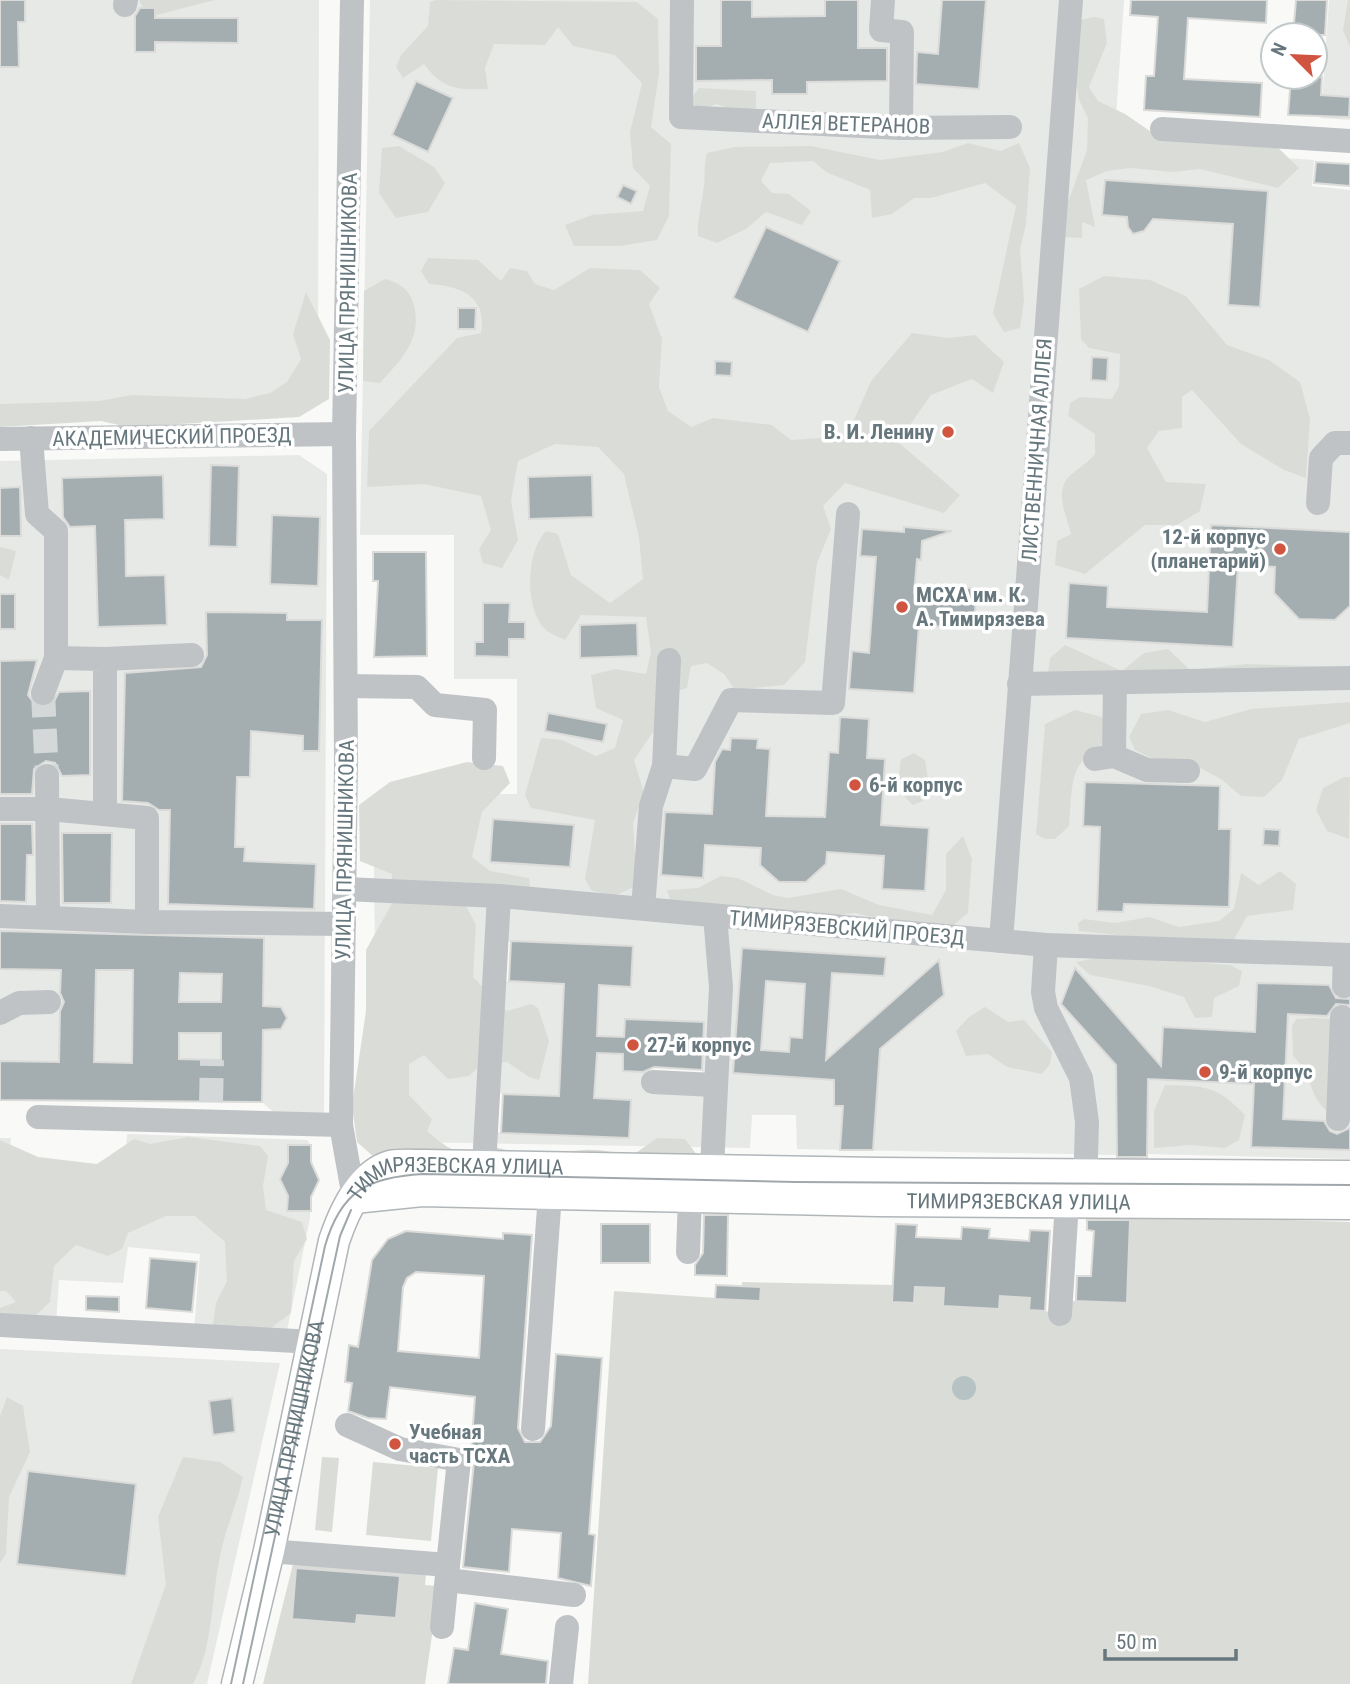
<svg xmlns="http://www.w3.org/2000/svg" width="1350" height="1684" font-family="'Roboto Condensed',sans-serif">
	<rect width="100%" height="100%" fill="#f9f9f7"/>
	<!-- built -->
	<g fill="#e7e9e7" fill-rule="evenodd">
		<path d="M0,0H319L318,368L307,396L0,416Z"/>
		<path d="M370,0H1124L1114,146L1314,160L1312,186L1350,190V1159L1148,1154L1147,1164L1116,1163L1117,1155L797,1149L796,1115H752L750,1148L410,1142L377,1111L373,794H517V679H454V535H360ZM503,941L632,946L631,987L599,985L597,1036L624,1037L626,1019L704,1022L702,1074L623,1071V1054L597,1053L594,1098L631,1100L629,1138L490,1132L491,1093L559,1096L564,984L502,981Z"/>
		<path d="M1329,0H1350V97H1336L1334,116L1349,117L1350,105V120L1321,118Z"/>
		<path d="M299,455L327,474L324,1111L319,1117L278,1116L262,1102L0,1100V461Z"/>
		<path d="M127,1134L307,1140L311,1145V1164L319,1180L311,1195L310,1218L286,1336L194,1331L200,1254L128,1247L123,1283L59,1280L56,1325L0,1321V1138H11L9,1163L125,1172Z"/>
		<path d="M0,1349L280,1363L207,1684H0Z"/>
	</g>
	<!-- green -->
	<g fill="#daddd7">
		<path d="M139,0H215L149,17Z"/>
		<path d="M436,0L637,2L658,19L659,73L651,127L671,144L669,216L657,240L620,246H574L565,225L592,215L643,211L650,186L633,168L630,132L642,83L615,55L573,46L558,27L545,45L494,44L485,68L488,89C458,90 443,90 424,64L403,78L396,67L401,55L428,26L430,2Z"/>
		<path d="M1348,0H1350V47L1343,30Z"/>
		<path d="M1095,17L1104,19L1107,43L1089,87L1098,101L1125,114L1163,140L1271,141L1299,168L1278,188L1200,169L1173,172L1130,168L1107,171L1086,180L1095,227L1082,222V238L1061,237L1065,210L1087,150L1088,118L1079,100L1073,60L1078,20Z"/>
		<path d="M699,88L756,91V108L741,113L716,104L695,112L690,100Z"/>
		<path d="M968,143L1001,151L1019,143L1030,168L1026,225L1020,248L1024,300L1020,328L1004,332L993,314L1016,206L985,183L931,198H914L892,214L872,218L870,190L826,172L813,161L770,163L761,181L772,193L789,194L811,211L802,225L766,212L746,229L717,243L698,236C697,219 701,208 703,192C706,178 703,166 707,153L734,147L811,146L880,160L943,152Z"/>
		<path d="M399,146L434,167L445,183L428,212L396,218L379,193L382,148Z"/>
		<path d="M428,258L478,260L501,281L510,268L527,271L535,284L554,290L590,268L640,270L660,288L649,304L662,339L659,387L668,411L691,427L713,418L772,425L791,440L847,436L871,381L912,333L948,338L975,335L1004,362L993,393L972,379L931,395L898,442L960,495L944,513L845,483L823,506L831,529L817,563L805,662L784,685L735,690L724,674L707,663L691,666L687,688L655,697L657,726L634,760L644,793L633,823L637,885L613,897L591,890L585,879L595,820L531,808L525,795L541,738L562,740L596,756L615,748L623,720L596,708L591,675L615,669L646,674L651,652L646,617L581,615L565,640C559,637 550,634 545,629C524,609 526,551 546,531L558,534L571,575L610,603L643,579L639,538L624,474L598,447L555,444L518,461L511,501L518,540L502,568L483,563L479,549L491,530L481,496L424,484L367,487L369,431L457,338L481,333C487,297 462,286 429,284L421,271Z"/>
		<path d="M1104,276L1150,280L1186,296L1227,345L1269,360L1300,382L1310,419L1306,478L1284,470L1241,444L1192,390L1182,397V428L1159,431L1147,448L1166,482L1206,484L1200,511L1177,525H1145L1085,574L1055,565L1057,541L1071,534C1067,518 1056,495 1066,480C1071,473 1088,463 1095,454V434L1068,416L1070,403L1080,397L1112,399L1119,386L1120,354L1089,348L1081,339L1079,289Z"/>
		<path d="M385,279C398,282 408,288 413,302C424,337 402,359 380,383L363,381L364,291Z"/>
		<path d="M306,292L330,340L329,399L299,417L128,427L101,421L0,427V404L99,401L132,395L245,399L270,393L287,382L301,359L293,334Z"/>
		<path d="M0,547L16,551L9,580L0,575Z"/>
		<path d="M1065,645L1122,671L1144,653L1168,649L1190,670L1247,664L1350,667L1048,673L1050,658Z"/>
		<path d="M1350,702V723L1299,739L1282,780L1264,797L1241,796L1221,779L1189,762L1151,758L1135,750L1129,737L1141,714L1168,710L1205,722L1251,709Z"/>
		<path d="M1075,710L1102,717L1108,731L1105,743C1067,763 1073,787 1069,826L1055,839H1045L1036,834L1045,724Z"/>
		<path d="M914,753L925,760L929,786L925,800L913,805C897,792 898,779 901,759Z"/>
		<path d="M467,762L503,766L510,783L482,812L472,857L490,871L529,878L530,887L464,902L476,925L473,977L507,1011L531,1004L538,1008L549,1041L539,1080L529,1077L507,1062L481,1065L469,1076L448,1079L424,1055L409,1064V1095L432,1119L427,1131C452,1152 459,1158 491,1145C520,1158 553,1152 584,1150C600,1149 617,1153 633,1155L657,1138L685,1139L697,1155L398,1161L374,1157L357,1142L352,1106L366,1011V950L391,905L392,874L360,861L359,805L390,782Z"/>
		<path d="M1344,777H1350L1349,839L1327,831L1316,810L1323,788Z"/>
		<path d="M963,836L972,859L968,913L951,927H910L855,913L809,918L671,902L667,890L698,888L721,876L738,878L773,895L788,898L841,889L879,905L932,915L946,890V854Z"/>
		<path d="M1280,871L1296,884L1293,910L1247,916L1230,947L1079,931L1078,923L1084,919L1115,923L1149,917L1179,927L1219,921L1234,909L1241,873L1259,885Z"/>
		<path d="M1111,955L1230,965L1242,971L1239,986L1214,998L1212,1017L1195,1018L1184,997L1149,986L1090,975L1076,962Z"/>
		<path d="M985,1007L1008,1022L1024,1020L1052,1052L1050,1064L1042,1074L1007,1067L988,1054L966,1056L956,1031L969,1017Z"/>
		<path d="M1314,1018L1334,1019L1338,1119C1304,1099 1318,1080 1293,1056L1292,1026L1296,1019Z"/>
		<path d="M1165,1085C1206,1086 1216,1085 1245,1115L1239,1140L1225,1148L1190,1145L1154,1148V1111Z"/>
		<path d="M188,1137L260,1146L268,1156L263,1186L266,1210L302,1222L307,1239L294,1261L291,1313L267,1331L238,1325L225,1339L212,1331L216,1303L227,1281L225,1242L195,1216H166L128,1233L122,1249L108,1256L76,1245L54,1266L50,1302L33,1318L0,1316V1308L16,1302L6,1291H0V1140L38,1157L97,1164L134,1139L150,1144Z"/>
		<path d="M1130,1215L1350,1222V1684H588L614,1291L760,1301L761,1287L742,1286V1282L893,1285L892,1302L914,1303L915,1287L944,1288V1306L999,1309L1000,1296L1030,1298V1310L1052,1312L1069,1301L1127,1302Z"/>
		<path d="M7,1397L23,1406L30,1452L9,1497L6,1554L0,1563V1416Z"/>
		<path d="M183,1457L220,1462L243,1477C237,1504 225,1530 220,1556C211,1598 214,1645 193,1684H131L166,1584L158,1517Z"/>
		<path d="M322,1457L339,1458L332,1532L315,1530Z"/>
		<path d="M373,1462L438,1468L431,1541L366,1535Z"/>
		<path d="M293,1564L426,1574L425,1585L439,1586L425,1684H263Z"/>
	</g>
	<!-- water -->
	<circle fill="#b7c2c5" cx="964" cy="1388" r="12"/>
	<!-- building -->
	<g fill="#a4aeb1" stroke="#dbdbd9" stroke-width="2" fill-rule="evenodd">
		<path d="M0,0H25V22H18L19,67H0Z"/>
		<path d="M721,0H752V17L825,16V0H858V48H887V81L807,82V94H772V80L696,81V46H721Z"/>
		<path d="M942,0H986L979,89L916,84L917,52L938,54Z"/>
		<path d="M1131,0H1267L1266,23L1188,18L1184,79L1262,83L1260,117L1144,110L1146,76H1154L1158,17L1130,15Z"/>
		<path d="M1296,0H1327L1325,35H1293Z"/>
		<path d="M140,8H155V18H238V43L155,42V52H135V16Z"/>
		<path d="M1291,77H1322L1321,95L1350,97L1349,117L1288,115Z"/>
		<path d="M416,81L453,98L428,152L392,135Z"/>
		<path d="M1316,162L1350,164V186L1314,183Z"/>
		<path d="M1105,180L1268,191L1260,307L1228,305L1233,224L1153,219L1144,231L1133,234L1128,227L1127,217L1102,215Z"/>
		<path d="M623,185L637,191L631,204L617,197Z"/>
		<path d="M766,227L840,261L808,332L733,298Z"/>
		<path d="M458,308H476L475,329H458Z"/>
		<path d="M1092,357L1108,358L1107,381L1091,380Z"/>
		<path d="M715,361L732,362L731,376L715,375Z"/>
		<path d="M211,465L239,466L237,547L209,546Z"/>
		<path d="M163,475L164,519L125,520L126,576L165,575L167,625L98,627L95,526L70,527L63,517L62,478Z"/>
		<path d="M592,475L593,517L529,519L528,477Z"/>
		<path d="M20,487L21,536H0V488Z"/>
		<path d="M272,515L320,517L318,586L270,584Z"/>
		<path d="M1211,525L1350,532V606L1335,620L1299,619L1274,593L1275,567L1238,565L1233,647L1066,638L1069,583L1108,586L1107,607L1207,612Z"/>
		<path d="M904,527L952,531L922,541L921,560L917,559L914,593L954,596L963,588H970L976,596L974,629L919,625L914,693L849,689L852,651L869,653L876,557L860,556L862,529L904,532Z"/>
		<path d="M373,552H426L427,656L374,657L378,581H373Z"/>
		<rect x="0" y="594" width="15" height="35"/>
		<path d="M483,603H510L509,622H525V639H509V657L475,656V642H483Z"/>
		<path d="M206,612L287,613V620H322L319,751H303V736L251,731L250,777H237L235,847H245L244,861L316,864L314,909L168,904L170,810H159L148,803L122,801L125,673L201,667L207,655Z"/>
		<path d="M637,623L638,656L580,658V625Z"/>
		<path d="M37,660L28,695L37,707L52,705L59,692L90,691V775L62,776L55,763L46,761L34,769L32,794H0V661Z"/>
		<path d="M548,713L607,724L603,742L545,731Z"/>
		<path d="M840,717L869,719L867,758L885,759L881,825L929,828L925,891L882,889L884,856L827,852L826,864L806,882H779L760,865L761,848L705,845L703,878L661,875L665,812L712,814L715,762L722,749L730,750L731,738L758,739L757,748L770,749L766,816L825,817L829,752L838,753Z"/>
		<path d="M1085,782L1220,786L1219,829H1231L1229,907L1124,904L1123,912L1097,911L1100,827L1083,826Z"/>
		<path d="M493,819L574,825L570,867L490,862Z"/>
		<path d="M0,824H32L33,855H27L26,902L0,901Z"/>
		<path d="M1264,829L1280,830L1279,846L1263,845Z"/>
		<path d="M62,833H112L111,903H63Z"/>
		<path d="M0,931L264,938L263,1006L281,1007L287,1018L281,1029L263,1030L262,1102L0,1100V1061L59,1062L60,1011L64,1002L60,993L61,970L0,969ZM96,970H133L132,1063L94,1062ZM180,973L222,974L221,1002H179ZM179,1033H221V1060L179,1059Z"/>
		<path d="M511,941L633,946L631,987L599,985L597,1036L624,1037L625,1019L704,1022L702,1070L654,1067L643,1072L623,1071V1054L597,1053L594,1098L631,1100L629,1138L501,1133L503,1094L559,1096L564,984L509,981Z"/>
		<path d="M742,948L886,957L884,976L832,973L826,1060L939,960L944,995L880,1049L873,1150H840L843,1106H834V1080L733,1073ZM766,981L805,984L802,1038L790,1037L789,1052L761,1050Z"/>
		<path d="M1075,968L1161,1066L1163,1027L1255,1032L1257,983L1329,985L1336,998L1350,999V1005L1336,1004L1327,1016L1288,1014L1283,1119L1324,1121L1330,1131L1337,1134L1350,1128V1150L1251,1147L1254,1084L1148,1079L1147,1157H1117L1116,1065L1061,1004Z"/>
		<path d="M288,1145H311V1162L319,1180L311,1197V1211H287L288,1196L280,1179L288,1163Z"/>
		<path d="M704,1215H728L727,1276L695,1275V1265L703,1253Z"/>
		<path d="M1087,1220H1130L1127,1303L1076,1301L1077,1276H1091L1094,1231L1087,1230Z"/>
		<rect x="601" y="1224" width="49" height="39"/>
		<path d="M896,1224L917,1225L916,1237L961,1239L962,1227L990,1229L989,1238L1029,1241L1030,1230L1050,1231L1045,1311L1029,1310L1030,1298L1000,1296L999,1309L943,1306L944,1288L915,1287L914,1303L892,1302Z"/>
		<path d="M406,1231L503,1239V1233L532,1235L518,1428L525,1442H540L551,1426L556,1354L602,1358L589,1534L595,1535L591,1586L558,1578L561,1533L512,1529L509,1572L463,1567L474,1462L471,1452L475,1397L390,1387L386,1419L368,1418L348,1411L352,1383L345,1382L349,1345L358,1347L372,1260L388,1239ZM416,1272L484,1276L479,1358L398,1351L403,1287L407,1278Z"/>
		<path d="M150,1258L197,1262L192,1312L146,1308Z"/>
		<path d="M716,1285L761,1287L760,1301L715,1299Z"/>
		<path d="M86,1296L119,1297V1312L86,1310Z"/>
		<path d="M232,1398L235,1432L213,1435L209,1401Z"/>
		<path d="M28,1471L136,1484L126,1576L17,1564Z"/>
		<path d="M296,1568L400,1576L396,1618L357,1615L356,1624L292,1619Z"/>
		<path d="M475,1603L508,1609L501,1654L548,1661L546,1684H448L454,1648L468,1650Z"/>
	</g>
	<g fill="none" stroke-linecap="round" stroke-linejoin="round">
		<!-- minor-tunnel -->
		<g stroke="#d4d8d9" stroke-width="24" stroke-dasharray="24 12" stroke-linecap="butt">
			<path d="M43,693L47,776"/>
			<path d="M211,1102L212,1060"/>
		</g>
		<!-- major casing -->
		<g stroke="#b1b6b9" stroke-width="33">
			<g id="major">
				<path id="s1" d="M354,1198L422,1191L878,1201L1350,1204"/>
				<path id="s2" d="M237,1684L269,1551L334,1241C343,1214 360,1175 390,1166C400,1164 413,1165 424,1165L878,1173L1350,1176"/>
			</g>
		</g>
		<!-- minor -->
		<g stroke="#bfc3c6" stroke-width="24">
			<path d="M352,0L344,434L346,763L341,1125L354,1198L363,1192"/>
			<path d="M682,0L681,117L901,128L1010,127"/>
			<path d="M883,0L881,30L902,32L901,128"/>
			<path d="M125,5L126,0"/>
			<path d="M1162,129L1350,141"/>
			<path d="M31,438L37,514L56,531V658L105,659V814"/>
			<path d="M0,439L344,434"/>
			<path d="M1318,503L1321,458L1335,443H1350"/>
			<path d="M105,659L192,655"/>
			<path d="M1019,684L1350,678"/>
			<path d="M346,686L417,687L435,705L485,710L484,758"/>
			<path d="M43,693L56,658"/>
			<path d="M1114,756L1115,683"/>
			<path d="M1095,759L1114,756L1147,770L1188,771"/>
			<path d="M664,766L695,769L731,700L833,703L848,514"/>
			<path d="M47,776L48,916"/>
			<path d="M0,809H48L147,818V922"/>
			<path d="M345,889L499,896L1046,945L1350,955"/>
			<path d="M643,908L651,806L664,766L669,660"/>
			<path d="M0,916L147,922L344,924"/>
			<path d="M1001,941L1071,0"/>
			<path d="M1046,945L1043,992L1046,1008L1081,1078L1087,1122L1085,1190"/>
			<path d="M1344,986L1345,955"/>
			<path d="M0,1013L19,1003L49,1002"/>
			<path d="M653,1082L714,1085"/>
			<path d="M38,1117L341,1125"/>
			<path d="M1338,1119L1342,1017"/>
			<path d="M484,1166L499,896"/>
			<path d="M711,1188L721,987L715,916"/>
			<path d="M688,1252L690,1198"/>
			<path d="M1060,1314L1067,1202"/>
			<path d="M0,1325L314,1342"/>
			<path d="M533,1429L550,1194"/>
			<path d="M269,1551L448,1565L459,1460L400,1449L347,1425"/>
			<path d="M447,1580L574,1595"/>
			<path d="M442,1627L448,1565"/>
			<path d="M561,1684L567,1627"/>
		</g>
		<!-- major -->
		<use href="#major" stroke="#fff" stroke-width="30"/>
		<!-- tram -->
		<g stroke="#a1a8ac" stroke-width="2">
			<path d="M231,1684L325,1246C341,1190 369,1177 423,1174L795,1182L1350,1185"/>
			<path d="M243,1684L340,1236L351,1210"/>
		</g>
	</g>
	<!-- markers -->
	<g fill="#d05440" stroke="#fff" stroke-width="2.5">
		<circle cx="948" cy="432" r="7"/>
		<circle cx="1280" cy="549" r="7"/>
		<circle cx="902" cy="607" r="7"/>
		<circle cx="855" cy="785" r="7"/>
		<circle cx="633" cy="1045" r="7"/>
		<circle cx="1205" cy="1072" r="7"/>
		<circle cx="395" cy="1444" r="7"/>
	</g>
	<g text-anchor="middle" stroke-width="7" stroke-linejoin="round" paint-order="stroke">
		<!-- street labels -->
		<g font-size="21" fill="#67777e" stroke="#fff">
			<text transform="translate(846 124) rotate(2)" y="7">АЛЛЕЯ ВЕТЕРАНОВ</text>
			<text transform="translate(348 283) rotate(-89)" y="7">УЛИЦА ПРЯНИШНИКОВА</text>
			<text transform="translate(172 437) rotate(-1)" y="7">АКАДЕМИЧЕСКИЙ ПРОЕЗД</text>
			<text transform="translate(1037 450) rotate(-86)" y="7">ЛИСТВЕННИЧНАЯ АЛЛЕЯ</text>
			<text transform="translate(345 850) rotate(-89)" y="7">УЛИЦА ПРЯНИШНИКОВА</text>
			<text transform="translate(847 928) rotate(5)" y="7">ТИМИРЯЗЕВСКИЙ ПРОЕЗД</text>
			<text dy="7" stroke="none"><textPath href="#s2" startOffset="612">ТИМИРЯЗЕВСКАЯ УЛИЦА</textPath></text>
			<text dy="7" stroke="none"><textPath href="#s1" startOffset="665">ТИМИРЯЗЕВСКАЯ УЛИЦА</textPath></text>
			<text dy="7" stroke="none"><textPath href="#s2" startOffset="262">УЛИЦА ПРЯНИШНИКОВА</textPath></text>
		</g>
		<!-- poi labels -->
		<g font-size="21" font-weight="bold" fill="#67777e" stroke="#fff" text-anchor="start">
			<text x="934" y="439" text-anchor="end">В. И. Ленину</text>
			<text x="1266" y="544" text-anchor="end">12-й корпус<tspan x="1266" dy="24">(планетарий)</tspan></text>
			<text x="916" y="602">МСХА им. К.<tspan x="916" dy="24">А. Тимирязева</tspan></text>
			<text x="869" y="792">6-й корпус</text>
			<text x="647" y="1052">27-й корпус</text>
			<text x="1219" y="1079">9-й корпус</text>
			<text x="409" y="1439">Учебная<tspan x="409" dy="24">часть ТСХА</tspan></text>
		</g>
	</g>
	<!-- north arrow -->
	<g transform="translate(1294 56) rotate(294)"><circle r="33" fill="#ffffff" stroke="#c2c9cb" stroke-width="2"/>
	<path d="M0-5L12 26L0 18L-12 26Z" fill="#d05440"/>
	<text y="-10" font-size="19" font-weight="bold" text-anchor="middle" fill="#67777e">N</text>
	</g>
	<!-- scale -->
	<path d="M1105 1649v10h131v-10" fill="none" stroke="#67777e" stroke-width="3.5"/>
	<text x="1116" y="1649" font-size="21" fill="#67777e" stroke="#ffffff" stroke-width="5" paint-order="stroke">50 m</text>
</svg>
